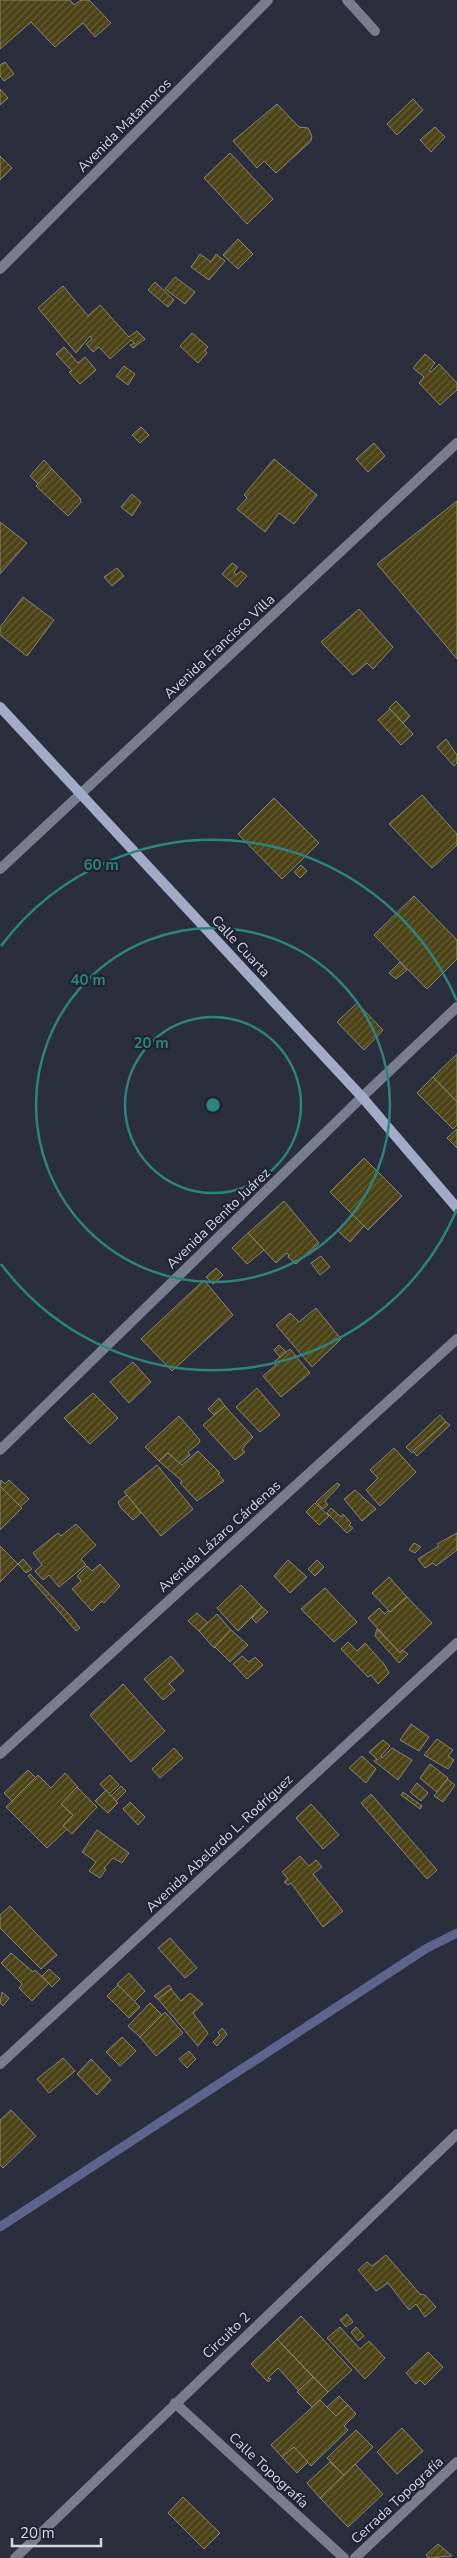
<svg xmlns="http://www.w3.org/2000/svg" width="457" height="2558" font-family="'Nunito Sans',sans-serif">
	<defs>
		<pattern id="building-hatch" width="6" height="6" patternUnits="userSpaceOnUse" patternTransform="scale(1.25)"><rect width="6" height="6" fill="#4c4416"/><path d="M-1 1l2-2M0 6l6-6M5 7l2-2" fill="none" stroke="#655e38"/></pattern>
	</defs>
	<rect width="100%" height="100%" fill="#2b2e3d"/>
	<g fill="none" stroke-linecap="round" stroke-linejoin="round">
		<!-- stream -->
		<path stroke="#5d648d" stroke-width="9" d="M0,2227L427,1948L457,1933"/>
	</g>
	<!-- building -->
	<g fill="url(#building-hatch)" stroke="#8a8673">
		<path d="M0,0H70L74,5L81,0H89L111,23L95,37L83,23L55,47L31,22L0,49Z"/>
		<path d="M5,62L14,74L4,81L0,76V65Z"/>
		<path d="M0,89L8,98L0,105Z"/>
		<path d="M413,99L423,110L397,135L387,124Z"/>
		<path d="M277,104L299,127L308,128L312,136L311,141L276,173L264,161L257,168L233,141Z"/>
		<path d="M435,127L445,137L431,152L420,140Z"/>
		<path d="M230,153L273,199L247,224L204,178Z"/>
		<path d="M0,156L12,168L0,180Z"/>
		<path d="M238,239L253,254L238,269L223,255Z"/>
		<path d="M200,254L211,262L216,254L225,261L209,280L191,267Z"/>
		<path d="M175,277L195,292L185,304L165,289Z"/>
		<path d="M155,282L174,300L168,307L148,290Z"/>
		<path d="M63,286L88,316L100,305L129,337L137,331L145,339L133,348L130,345L135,343L131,340L110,359L99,347L93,352L86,344L92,339L90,336L76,353L38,308Z"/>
		<path d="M192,333L208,347L205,350L207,353L198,363L180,346Z"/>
		<path d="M64,347L78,363L85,357L96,370L80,384L69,372L72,371L56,354Z"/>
		<path d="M425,354L435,363L429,371L431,372L439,364L457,383V390L440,405L419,383L424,377L413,368Z"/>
		<path d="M124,366L135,374L128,385L116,376Z"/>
		<path d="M141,427L149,435L140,443L132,435Z"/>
		<path d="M374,443L385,456L368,472L356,459Z"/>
		<path d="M274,459L317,495L294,524L279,513L265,532L237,509L247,498L244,495Z"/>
		<path d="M44,460L52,469L38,484L30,476Z"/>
		<path d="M52,469L80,498L81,502L68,516L36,486Z"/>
		<path d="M132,494L141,502L132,516L121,507Z"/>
		<path d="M457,501V659L377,564Z"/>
		<path d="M0,522L27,543L0,574Z"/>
		<path d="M232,563L238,567L234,572L236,575L241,571L247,576L237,587L222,574Z"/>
		<path d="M117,568L124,576L112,586L104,577Z"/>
		<path d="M23,597L54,620L27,656L0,635V627Z"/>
		<path d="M359,609L393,647L373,669L367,663L353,675L321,642Z"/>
		<path d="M396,701L410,716L403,723L389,708Z"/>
		<path d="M390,709L413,734L401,745L378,720Z"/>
		<path d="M446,739L457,755V763L454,766L437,747Z"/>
		<path d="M422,795L457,834V845L432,868L389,824Z"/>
		<path d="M274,798L319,843L282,879L238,834Z"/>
		<path d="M301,865L307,871L300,878L294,872Z"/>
		<path d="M414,896L457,940V959L427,989L374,935Z"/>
		<path d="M400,962L407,970L396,979L389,973Z"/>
		<path d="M357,1003L383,1030L364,1050L337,1022Z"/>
		<path d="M457,1054V1102L433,1077Z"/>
		<path d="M433,1077L457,1102V1125L453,1129L417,1093Z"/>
		<path d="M457,1129V1148L447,1138Z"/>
		<path d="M364,1158L402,1196L368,1230L330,1192Z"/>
		<path d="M284,1201L319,1243L296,1264L288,1257L289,1255L287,1253L276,1263L248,1233Z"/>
		<path d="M353,1215L364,1226L350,1242L338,1231Z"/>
		<path d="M248,1233L264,1250L247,1264L232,1248Z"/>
		<path d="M321,1256L330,1267L320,1275L311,1263Z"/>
		<path d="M216,1268L223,1275L213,1284L206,1277Z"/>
		<path d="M204,1280L233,1315L172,1371L141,1339Z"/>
		<path d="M316,1308L341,1339L312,1367L276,1325L290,1313L299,1322Z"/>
		<path d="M279,1345L286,1352L280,1357L274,1350Z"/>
		<path d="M290,1349L310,1373L281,1397L263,1376L276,1365L274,1362Z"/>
		<path d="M133,1362L151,1382L129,1403L110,1382Z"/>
		<path d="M257,1388L280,1415L260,1432L236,1407Z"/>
		<path d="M93,1393L118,1418L90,1444L64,1418Z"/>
		<path d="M219,1398L225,1406L214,1415L208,1409Z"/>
		<path d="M225,1406L253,1437L245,1445L242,1450L245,1452L235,1460L203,1425Z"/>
		<path d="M440,1415L446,1422L412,1453L406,1447Z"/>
		<path d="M179,1416L200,1440L199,1443L188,1452L190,1455L179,1464L168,1453L159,1461L145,1447Z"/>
		<path d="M446,1422L450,1425L417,1456L413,1451Z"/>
		<path d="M394,1448L416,1472L380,1506L366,1490L378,1478L370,1470Z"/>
		<path d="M198,1451L220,1473L218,1474L224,1481L197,1501L180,1483L182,1481L159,1461L168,1453L182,1465Z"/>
		<path d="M157,1465L193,1509L161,1536L124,1492Z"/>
		<path d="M1,1480L5,1484L9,1480L29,1499L20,1507L0,1486Z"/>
		<path d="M337,1483L340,1485L325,1501L328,1505L323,1509L316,1502Z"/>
		<path d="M0,1486L22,1508L0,1530Z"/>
		<path d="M355,1490L376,1509L362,1521L344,1499Z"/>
		<path d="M127,1495L141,1513L133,1520L121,1508L118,1502Z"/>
		<path d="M315,1503L329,1516L319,1525L306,1512Z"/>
		<path d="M331,1508L341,1517L343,1514L351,1523L349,1525L353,1528L347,1533L327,1513Z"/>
		<path d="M76,1524L96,1545L81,1559L86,1565L59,1587L49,1575L43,1580L35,1571L42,1565L33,1553L58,1533L61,1536Z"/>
		<path d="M457,1533V1550L436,1566L433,1563L425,1568L418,1559L439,1546L437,1544Z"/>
		<path d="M414,1543L421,1547L415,1553L409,1550Z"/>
		<path d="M0,1546L18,1564L0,1582Z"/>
		<path d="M23,1559L32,1569L26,1573L18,1564Z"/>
		<path d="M288,1560L307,1577L290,1593L274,1576Z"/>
		<path d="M317,1560L324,1567L315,1576L308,1569Z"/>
		<path d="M100,1564L120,1586L104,1603L102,1601L92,1611L72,1589L81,1581L77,1576L87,1566L92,1571Z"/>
		<path d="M30,1574L67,1612L80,1628L76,1631L28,1576Z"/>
		<path d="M389,1577L407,1597L390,1612L372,1593Z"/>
		<path d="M241,1585L262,1607L238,1631L217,1608Z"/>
		<path d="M325,1588L357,1622L334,1642L301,1609Z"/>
		<path d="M407,1597L432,1623L400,1653L368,1618L379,1608L385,1614L388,1611L390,1612Z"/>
		<path d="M262,1607L268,1612L256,1623L252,1618Z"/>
		<path d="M197,1613L208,1623L199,1631L188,1621Z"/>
		<path d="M217,1614L231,1630L214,1648L199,1631Z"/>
		<path d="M377,1629L400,1653L402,1650L408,1654L399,1663L375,1636Z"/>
		<path d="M231,1630L248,1645L230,1662L215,1647Z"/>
		<path d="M348,1642L357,1651L365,1643L384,1664L389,1673L378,1684L371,1675L368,1677L341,1649Z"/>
		<path d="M171,1656L184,1671L169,1684L175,1690L163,1700L144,1679Z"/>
		<path d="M242,1656L249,1662L255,1657L263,1665L247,1679L233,1664Z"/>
		<path d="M123,1684L165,1731L131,1762L90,1715Z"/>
		<path d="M411,1724L429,1737L419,1751L400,1740Z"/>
		<path d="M437,1739L453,1750L448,1756L454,1760L448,1769L424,1755Z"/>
		<path d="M383,1740L390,1746L381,1756L382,1758L392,1748L412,1760L398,1780L374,1761L377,1759L369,1752Z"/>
		<path d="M174,1748L183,1758L160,1778L152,1769Z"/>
		<path d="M362,1756L376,1769L366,1783L349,1768Z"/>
		<path d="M430,1764L448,1778L438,1793L420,1778Z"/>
		<path d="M28,1770L36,1778L12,1801L4,1793Z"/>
		<path d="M65,1773L78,1787L61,1804L73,1815L63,1826L67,1829L47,1848L6,1807L38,1775L51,1788Z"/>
		<path d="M110,1775L119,1785L109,1794L100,1784Z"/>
		<path d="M447,1779L455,1785L443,1802L434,1796Z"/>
		<path d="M417,1783L428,1793L421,1801L410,1792Z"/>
		<path d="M121,1786L126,1791L116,1801L111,1796Z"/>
		<path d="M77,1787L97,1807L72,1834L63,1826L73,1815L61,1804Z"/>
		<path d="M106,1790L118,1803L108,1813L95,1801Z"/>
		<path d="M403,1792L422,1806L420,1809L401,1795Z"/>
		<path d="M371,1794L437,1870L427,1879L361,1803Z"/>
		<path d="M130,1802L145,1817L138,1825L123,1809Z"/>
		<path d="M311,1804L339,1835L323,1849L296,1818Z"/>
		<path d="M97,1830L129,1853L122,1863L113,1858L104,1868L106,1869L100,1878L89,1871L96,1862L82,1852Z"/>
		<path d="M300,1856L309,1866L316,1860L322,1867L313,1874L343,1911L323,1927L291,1883L288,1885L284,1882L288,1879L282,1872Z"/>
		<path d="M10,1906L57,1955L41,1969L0,1928V1915Z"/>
		<path d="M170,1938L197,1968L185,1978L158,1948Z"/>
		<path d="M11,1953L33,1972L35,1970L49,1983L32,2001L19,1988L22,1984L1,1963Z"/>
		<path d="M49,1969L60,1979L52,1987L42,1976Z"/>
		<path d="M129,1973L145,1991L134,2002L117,1984Z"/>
		<path d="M118,1985L140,2007L129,2018L107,1996Z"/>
		<path d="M169,1985L172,1989L158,1999L154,1996Z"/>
		<path d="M171,1989L181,2001L190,1993L203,2004L193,2013L208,2033L198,2046L158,1999Z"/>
		<path d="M2,1992L9,1998L3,2006L0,2003Z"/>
		<path d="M150,2003L162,2015L140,2037L128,2026Z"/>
		<path d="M165,2012L183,2033L156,2056L140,2037Z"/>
		<path d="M222,2028L227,2034L217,2046L213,2042L220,2035L218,2033Z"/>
		<path d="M122,2037L136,2051L120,2066L106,2052Z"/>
		<path d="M189,2051L196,2059L187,2068L179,2059Z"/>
		<path d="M63,2058L75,2071L49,2093L37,2079Z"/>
		<path d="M91,2059L111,2080L97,2095L77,2074Z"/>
		<path d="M11,2110L36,2136L3,2168L0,2165V2120Z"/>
		<path d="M386,2255L420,2294L425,2295L436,2307L425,2317L416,2304L409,2310L388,2283L376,2291L358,2270L367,2262L372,2266Z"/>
		<path d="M347,2314L353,2322L346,2327L340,2320Z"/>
		<path d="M301,2316L352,2370L328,2392L277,2339Z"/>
		<path d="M340,2327L360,2349L369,2341L385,2358L365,2379L327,2338Z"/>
		<path d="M356,2327L364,2336L358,2341L351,2332Z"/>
		<path d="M277,2339L313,2377L299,2391L278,2368L268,2378L271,2379L268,2382L251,2364Z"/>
		<path d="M428,2352L443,2367L425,2385L420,2380L416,2384L406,2373Z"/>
		<path d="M313,2377L328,2392L312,2407L297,2392Z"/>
		<path d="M339,2396L348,2405L336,2416L327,2407Z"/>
		<path d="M320,2400L336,2416L348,2405L356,2414L344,2426L348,2430L311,2466L294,2447L282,2457L271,2445Z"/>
		<path d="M402,2428L423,2451L397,2474L377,2452Z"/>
		<path d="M356,2430L373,2447L344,2475L327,2458Z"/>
		<path d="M294,2447L308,2462L297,2473L282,2457Z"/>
		<path d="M330,2462L344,2475L320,2498L307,2483Z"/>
		<path d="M355,2464L383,2494L348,2527L320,2498Z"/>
		<path d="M183,2497L220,2533L204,2549L168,2513Z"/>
		<path d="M438,2544L452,2556L428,2558L426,2555Z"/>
	</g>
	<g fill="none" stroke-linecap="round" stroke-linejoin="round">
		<!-- lane -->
		<path stroke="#797d90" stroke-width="10" d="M347,0L375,31"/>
		<!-- street -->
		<g stroke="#797d90" stroke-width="10">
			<path d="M0,269L268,0"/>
			<path d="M0,869L457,443"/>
			<path d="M0,1450L362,1097L457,1007"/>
			<path d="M0,1754L457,1339"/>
			<path d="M0,2064L457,1643"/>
			<path d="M175,2403L344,2558"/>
			<path d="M15,2558L457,2134"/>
			<path d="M355,2558L457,2462"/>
		</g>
		<!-- secondary -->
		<path stroke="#a3aac8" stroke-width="10" d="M0,707L362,1097L457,1208"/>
	</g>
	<!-- distance rings -->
	<g fill="none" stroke="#2d847f" stroke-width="2.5">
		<circle cx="213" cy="1105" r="88"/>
		<circle cx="213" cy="1105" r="177"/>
		<path d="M457 1209A265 265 0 0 1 1 1264M1 946A265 265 0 0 1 457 1001"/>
	</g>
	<g text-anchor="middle" stroke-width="4.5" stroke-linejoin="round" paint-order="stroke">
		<!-- street labels -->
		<g font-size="14" fill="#d4d6e0" stroke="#212433">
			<text transform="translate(124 125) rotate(-45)" y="5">Avenida Matamoros</text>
			<text transform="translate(219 646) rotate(-43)" y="5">Avenida Francisco Villa</text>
			<text transform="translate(241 946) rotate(47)" y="5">Calle Cuarta</text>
			<text transform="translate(218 1218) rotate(-44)" y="5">Avenida Benito Juárez</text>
			<text transform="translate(219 1536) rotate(-42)" y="5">Avenida Lázaro Cárdenas</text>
			<text transform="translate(219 1843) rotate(-43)" y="5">Avenida Abelardo L. Rodríguez</text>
			<text transform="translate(226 2335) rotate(-44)" y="5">Circuito 2</text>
			<text transform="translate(269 2470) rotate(43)" y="5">Calle Topografía</text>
			<text transform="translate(397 2500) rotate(-43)" y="5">Cerrada Topografía</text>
		</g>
	</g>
	<circle cx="213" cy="1105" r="8" fill="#2d847f" stroke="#212433" stroke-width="2.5"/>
	<g font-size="15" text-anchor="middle" font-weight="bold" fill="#2d847f" stroke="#212433" stroke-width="4.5" stroke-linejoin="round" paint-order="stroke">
		<text x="101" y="870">60 m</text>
		<text x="88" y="985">40 m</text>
		<text x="151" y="1048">20 m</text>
	</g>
	<!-- scale -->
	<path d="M12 2538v8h89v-8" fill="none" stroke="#d4d6e0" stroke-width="2.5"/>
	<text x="20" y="2538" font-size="15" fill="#d4d6e0" stroke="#212433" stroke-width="4" paint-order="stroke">20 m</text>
</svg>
